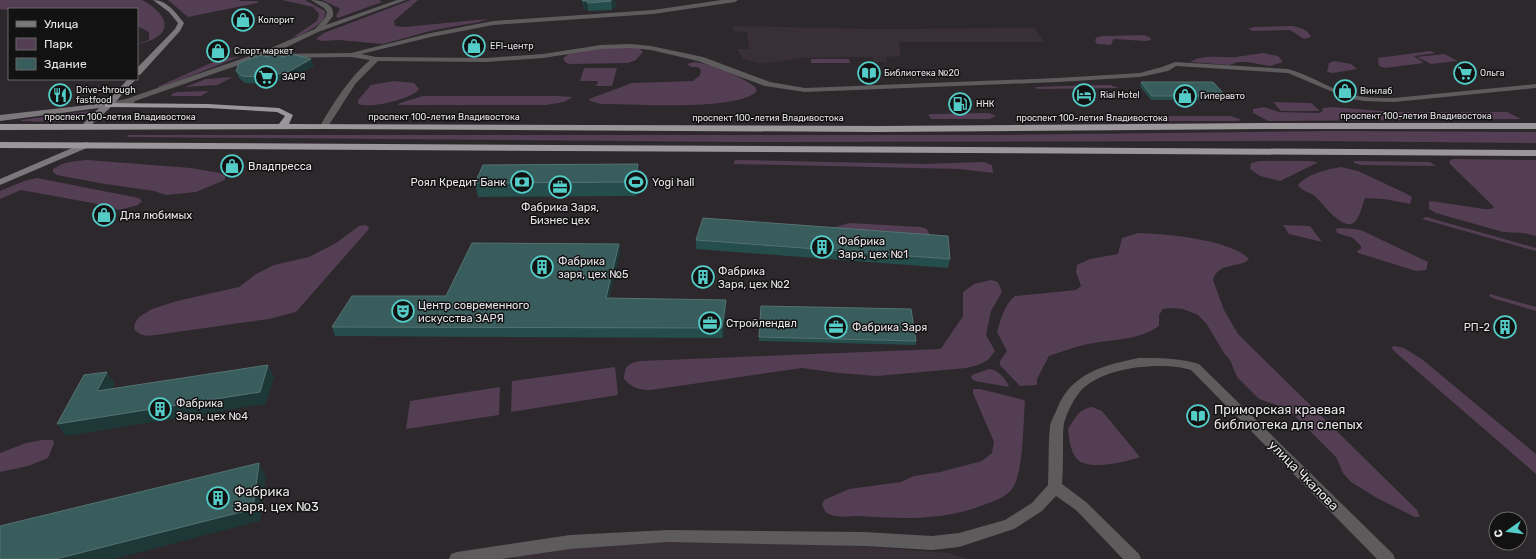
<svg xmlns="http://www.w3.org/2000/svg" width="1536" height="559" font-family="Rubik,sans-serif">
	<rect width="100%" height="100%" fill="#2c282c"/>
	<!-- built -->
	<g fill="#382f37">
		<path d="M734,26L875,29L1035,28L1044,42H899L901,56L886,57L887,62H874L872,57L802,58L762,64L743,59L737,49H749L747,32L733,31Z"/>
		<path d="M644,532L844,545L948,553L969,559H513L521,551Z"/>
	</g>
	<!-- green -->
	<g fill="#543e53">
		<path d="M0,0H142C172,16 174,38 137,44L149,40V32L137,26V9L9,10L0,9Z"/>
		<path d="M168,0H239L240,1H258L257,3L188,17Z"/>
		<path d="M282,0H305L325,11C325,14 325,17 323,20C317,27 302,36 293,37L317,21L319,14L313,7Z"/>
		<path d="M322,0H379L382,2L338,18L336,16L340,9L339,8Z"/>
		<path d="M411,0H418L394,21L395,26L404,27L488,19L479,22L434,30L383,44L339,40L322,41L316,39L324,33Z"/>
		<path d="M1293,26C1300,28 1308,29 1311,37L1304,39L1290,30L1253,31L1248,29L1254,27Z"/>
		<path d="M1144,35L1151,38V40L1145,41L1115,39L1113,40L1111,45L1097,44L1095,40L1097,37L1103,36Z"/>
		<path d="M602,48H639L643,52L636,60L628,63L570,64L566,63L563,59C568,50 593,50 602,48Z"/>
		<path d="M1430,51L1436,53L1414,56L1424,63L1385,68L1379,66L1378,58Z"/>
		<path d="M1263,53L1278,56L1283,62L1270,66L1247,62H1238L1229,65L1190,62C1203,54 1220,58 1236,57C1245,56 1254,54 1263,53Z"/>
		<path d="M1444,54L1458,61L1431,64L1417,57Z"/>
		<path d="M237,57H239L160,88L157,87L220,59Z"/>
		<path d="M811,59H849L850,63H811Z"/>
		<path d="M1334,61L1351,64L1357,69L1333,73L1327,72L1329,63Z"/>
		<path d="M694,62C709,63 744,77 756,88V92C736,111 632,104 601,104L590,101L589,99L632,83L693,81L700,75L701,70L698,67H691L687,64Z"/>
		<path d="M584,68H617L612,86H596L598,81H580Z"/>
		<path d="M233,77L217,85L185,87L206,79Z"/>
		<path d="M394,81L414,83L419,89C412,99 370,109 358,104V100L371,85Z"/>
		<path d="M1102,85H1110L1119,88L1038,89L1034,87Z"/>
		<path d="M209,91L201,96H171L172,94L177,92Z"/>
		<path d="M423,96H557L573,97L564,102L546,105H398L400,103Z"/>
		<path d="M1273,102L1311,103L1320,111H1281Z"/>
		<path d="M1264,107L1279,112L1318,113L1322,112L1323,108L1332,107L1393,112H1507L1521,119L1277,121H1268L1253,113V109Z"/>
		<path d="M88,111L91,112C79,125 39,121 21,121V120Z"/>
		<path d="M989,113L996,116L990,119H931L928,115L931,114Z"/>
		<path d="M1102,115H1128L1136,118C1131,122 1104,122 1099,117Z"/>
		<path d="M1162,116H1231L1240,119L1239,121H1164L1159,118Z"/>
		<path d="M1333,131L1536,132V143L1313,141L745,142L127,137L128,135H993Z"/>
		<path d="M1453,159L1536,160V236L1524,233L1503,232L1436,213L1429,209V202L1431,201L1484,209H1491L1494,207L1450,164L1449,161Z"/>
		<path d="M87,160L191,168L220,173L225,176V180L196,192L166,195L154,191L105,184L57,175L53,172V169C63,162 74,161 87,160Z"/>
		<path d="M737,160L924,164L984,162L992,165L993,173L959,169L734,164V161Z"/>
		<path d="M1260,161H1310L1317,162V163L1280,181L1260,176L1250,169L1251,163Z"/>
		<path d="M1354,161L1430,162L1436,166L1361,165L1354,163Z"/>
		<path d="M1341,167L1358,171L1405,193L1412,197L1410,204L1384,199L1365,198C1362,205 1361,213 1357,219C1347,237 1323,204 1316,197C1311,192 1302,192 1298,185C1307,174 1328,169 1341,167Z"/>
		<path d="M37,178L139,198L142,201L138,205L119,210L103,205L21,190L0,199V191L24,181Z"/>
		<path d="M1426,217L1536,248V251L1422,219Z"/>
		<path d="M849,223L921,227L927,229L930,236L835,230L836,227Z"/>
		<path d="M365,225L368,226L369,229L296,312L269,319L156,335C147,336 141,337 134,329L135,323L139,317L152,309L177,301L239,287L256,274L274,265L309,257L336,243L359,226Z"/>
		<path d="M1283,225L1310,226L1322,242L1289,234Z"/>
		<path d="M1340,228L1356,229L1363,231L1428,262L1426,270L1416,271L1358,253L1357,251L1361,249V246L1353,238L1337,233L1336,229Z"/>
		<path d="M1138,233C1165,234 1230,239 1249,259L1247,261C1235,268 1218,263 1213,280L1224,310L1238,334L1417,510L1420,517H1415L1377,498L1351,482L1343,473L1336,457L1288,409L1259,399L1237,377L1230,360L1224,353L1206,323L1198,315L1183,309L1171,308L1163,309L1159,315V326C1138,341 1112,339 1088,344C1074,347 1061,352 1049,356L1037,379V385L1020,386L1000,365V361L1007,351L997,332C1001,319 1004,305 1015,296L1076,290L1081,286L1076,272L1077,265L1090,259L1118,254L1122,238Z"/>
		<path d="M991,280L998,282L1002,292L991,311L986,335L995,351L988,360L978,365L966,368L877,376L838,373L802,368L651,390C639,390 632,388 624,379C624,367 628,363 640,361L940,349L942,347L963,316V292L974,284Z"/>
		<path d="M1490,294L1536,307V311L1495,299L1489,296Z"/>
		<path d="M1395,346L1404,348L1423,360L1536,454V474L1395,352L1391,347Z"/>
		<path d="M615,367L618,395L511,412L512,381Z"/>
		<path d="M989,369C997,369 1007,380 1009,387L975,381L971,378L972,375Z"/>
		<path d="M500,387L499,415L406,429L410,401Z"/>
		<path d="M973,389H980L1024,400L1025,402C1023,423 1024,473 1012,489C1006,497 995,501 986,504C944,521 904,519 859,516C851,516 837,518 829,514C825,513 824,509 822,505L824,500L849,489L901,482L914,476L940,472L982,461L992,453L994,442L973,393Z"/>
		<path d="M1092,407L1102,411L1140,457C1127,462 1087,471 1077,459C1070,451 1069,438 1068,429C1075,419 1078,409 1092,407Z"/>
		<path d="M42,440H53L54,443L48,458L28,466L0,472V453L26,443Z"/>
	</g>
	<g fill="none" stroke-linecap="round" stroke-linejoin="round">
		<!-- minor -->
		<g fill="#5e5b5d" fill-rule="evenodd">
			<path d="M311,0C320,0 335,3 333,16L326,25L397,0H406L318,32L272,54L351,53L431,33L493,21L653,10L722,0H738L735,2L653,14L493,25L431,37L361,54L376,57L486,58L543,54L601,45L631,44L651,46L703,57L770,82L805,88L1058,78L1140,73L1162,67L1175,62L1288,69C1308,74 1325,86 1345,93C1360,98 1378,98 1394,98L1536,84V88L1394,102L1364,101L1347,98L1288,73L1176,66L1168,71L1140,77L1058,82L805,92L765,86L698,61L651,50L631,48L601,49L543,58L486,62L378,61L356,83L327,128L324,129L320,126C334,102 349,78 370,60L351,57L259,58L135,101L134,103L108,107L104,105L105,103L126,99L264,51L315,29L325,18L327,12L324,8Z"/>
			<path d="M1139,358C1160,358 1179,358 1199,364L1393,554L1395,559H1377L1191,370C1161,361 1099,367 1079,393C1072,402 1067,413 1064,423C1063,429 1063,436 1063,442C1063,456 1063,470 1062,484L1086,502L1139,554L1141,559H1123L1076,510L1056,496L1042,511L1014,529L959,547L932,550L864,546L668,542L570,549L502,559H449L451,554L457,552L570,535L668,530L864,532L932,536L959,533L1005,520L1032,503L1048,485C1049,466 1048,445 1050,426C1051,421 1055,414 1057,409C1071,373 1104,365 1139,358Z"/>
		</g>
		<!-- secondary -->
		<g fill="#7b777a" fill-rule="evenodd">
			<path d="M153,0C167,0 176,13 184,23L180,31L140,75H137V68L175,29L178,23L169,12Z"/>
			<path d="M128,79H136L111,107L88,128L85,129L81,126L99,108L0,121V115L106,103Z"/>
			<path d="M86,142L89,143L90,145L89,147L0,185V179Z"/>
		</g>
		<!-- trunk -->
		<g fill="#9b969a" fill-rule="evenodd">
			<path d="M105,103L208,104L279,108L293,115L289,124L878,126L1263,123H1536V129H1263L878,132L324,129L0,130V124H279L285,116L277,112L208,108L108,107H105Z"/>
			<path d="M0,142L1536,150V156L0,148Z"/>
		</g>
	</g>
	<!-- wall -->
	<g fill="#244d4b">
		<path d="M582,0H615L616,7L612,8V10L589,11L588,10H584Z"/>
		<path d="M266,57L314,66L290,78L266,84L245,83L239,78L236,71Z"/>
		<path d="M1141,82L1226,96L1225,100H1151L1140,86Z"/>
		<path d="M640,178L636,196L478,197L475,183Z"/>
		<path d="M696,240L950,259L948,268L696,249Z"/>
		<path d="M619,244L620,252L609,298L726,300V309L723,338L335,336L332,327L446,296Z"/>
		<path d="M759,337L916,341V345L759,341Z"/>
	</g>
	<!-- shaded-wall -->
	<g fill="#1e3737">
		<path d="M611,0H615L616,7L612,8Z"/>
		<path d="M583,1H587L588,10H584Z"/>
		<path d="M311,59L314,66L290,78L266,84L263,77Z"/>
		<path d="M638,164L640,178L636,196L635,182Z"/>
		<path d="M619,244L620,252L607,307L606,298Z"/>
		<path d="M726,300V309L723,338L722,328Z"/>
		<path d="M268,365L274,377L266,404L66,436L57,424Z"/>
		<path d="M107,372L115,384L105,404L97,391Z"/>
		<path d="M259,463L266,476L260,521L114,559H56Z"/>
	</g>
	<!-- building -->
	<g fill="#395d5c" stroke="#557272">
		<path d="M582,0H611V1L588,3L587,1H583Z"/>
		<path d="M276,54L283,57L291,54L311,59L288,72L263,77L242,76L236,71L239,63L254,57L262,55L266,57Z"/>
		<path d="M1141,82H1213L1226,96H1152Z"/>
		<path d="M638,164L635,182L475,183L483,165Z"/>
		<path d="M703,218L948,236L950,259L696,240Z"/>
		<path d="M472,243L619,244L606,298L726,300L722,328L332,327L352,296H446Z"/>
		<path d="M761,306L911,309L916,341L759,337Z"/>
		<path d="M268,365L260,392L57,424L84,375L107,372L97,391Z"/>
		<path d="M259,463L253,509L56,559H0V526Z"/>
	</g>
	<!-- icons -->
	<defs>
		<g id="shop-ring" transform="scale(1.15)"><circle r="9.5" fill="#131213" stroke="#54cdc8" stroke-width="1.5"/><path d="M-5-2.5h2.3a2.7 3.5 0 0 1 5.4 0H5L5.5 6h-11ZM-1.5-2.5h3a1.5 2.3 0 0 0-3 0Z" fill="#54cdc8"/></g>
		<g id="library-ring" transform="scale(1.15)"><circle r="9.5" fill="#131213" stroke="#54cdc8" stroke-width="1.5"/><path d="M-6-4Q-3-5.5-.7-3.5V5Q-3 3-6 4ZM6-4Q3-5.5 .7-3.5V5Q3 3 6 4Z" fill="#54cdc8"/></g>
		<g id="supermarket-ring" transform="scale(1.15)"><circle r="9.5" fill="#131213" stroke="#54cdc8" stroke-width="1.5"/><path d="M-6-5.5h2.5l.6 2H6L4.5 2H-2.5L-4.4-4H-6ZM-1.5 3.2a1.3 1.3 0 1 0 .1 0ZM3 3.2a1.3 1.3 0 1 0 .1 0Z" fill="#54cdc8"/></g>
		<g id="restaurant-ring" transform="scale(1.15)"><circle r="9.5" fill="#131213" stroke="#54cdc8" stroke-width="1.5"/><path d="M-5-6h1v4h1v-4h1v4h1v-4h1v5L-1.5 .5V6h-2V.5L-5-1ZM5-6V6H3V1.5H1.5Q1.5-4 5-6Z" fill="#54cdc8"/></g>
		<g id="hotel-ring" transform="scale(1.15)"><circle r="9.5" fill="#131213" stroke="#54cdc8" stroke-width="1.5"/><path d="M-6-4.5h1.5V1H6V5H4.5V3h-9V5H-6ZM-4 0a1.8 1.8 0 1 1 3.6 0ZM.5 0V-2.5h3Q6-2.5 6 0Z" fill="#54cdc8"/></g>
		<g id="fuel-ring" transform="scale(1.15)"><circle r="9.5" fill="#131213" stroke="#54cdc8" stroke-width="1.5"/><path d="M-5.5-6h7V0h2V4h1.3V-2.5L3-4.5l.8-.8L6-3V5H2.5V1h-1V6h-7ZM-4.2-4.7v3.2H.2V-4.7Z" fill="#54cdc8"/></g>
		<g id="bank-ring" transform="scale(1.15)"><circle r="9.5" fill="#131213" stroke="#54cdc8" stroke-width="1.5"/><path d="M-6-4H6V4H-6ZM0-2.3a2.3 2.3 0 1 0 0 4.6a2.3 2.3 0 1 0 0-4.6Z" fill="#54cdc8"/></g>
		<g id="stadium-ring" transform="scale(1.15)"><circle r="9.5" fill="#131213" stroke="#54cdc8" stroke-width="1.5"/><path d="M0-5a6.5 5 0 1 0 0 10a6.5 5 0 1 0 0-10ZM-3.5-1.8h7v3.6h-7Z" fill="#54cdc8"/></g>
		<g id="office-ring" transform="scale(1.15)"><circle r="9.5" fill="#131213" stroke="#54cdc8" stroke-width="1.5"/><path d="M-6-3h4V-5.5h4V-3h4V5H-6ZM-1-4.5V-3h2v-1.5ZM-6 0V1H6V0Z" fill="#54cdc8"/></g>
		<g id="building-ring" transform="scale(1.15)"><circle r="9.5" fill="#131213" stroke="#54cdc8" stroke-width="1.5"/><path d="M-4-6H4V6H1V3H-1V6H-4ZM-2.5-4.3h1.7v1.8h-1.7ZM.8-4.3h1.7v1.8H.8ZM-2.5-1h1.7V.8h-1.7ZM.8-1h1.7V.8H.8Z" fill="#54cdc8"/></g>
		<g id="theatre-ring" transform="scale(1.15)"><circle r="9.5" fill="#131213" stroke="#54cdc8" stroke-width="1.5"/><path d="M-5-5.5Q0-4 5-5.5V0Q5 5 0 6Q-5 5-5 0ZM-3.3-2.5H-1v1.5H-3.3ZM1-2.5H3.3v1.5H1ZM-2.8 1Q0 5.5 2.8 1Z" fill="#54cdc8"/></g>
	</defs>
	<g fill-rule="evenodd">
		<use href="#shop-ring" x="243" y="20"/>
		<use href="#shop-ring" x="474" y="46"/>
		<use href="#shop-ring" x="218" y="51"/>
		<use href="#library-ring" x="869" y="73"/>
		<use href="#supermarket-ring" x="1465" y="73"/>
		<use href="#supermarket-ring" x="266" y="77"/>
		<use href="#shop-ring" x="1345" y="91"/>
		<use href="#restaurant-ring" x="60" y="95"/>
		<use href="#hotel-ring" x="1084" y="95"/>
		<use href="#shop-ring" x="1185" y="96"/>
		<use href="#fuel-ring" x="960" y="104"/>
		<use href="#shop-ring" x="232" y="166"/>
		<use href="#bank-ring" x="522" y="182"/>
		<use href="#stadium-ring" x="636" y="182"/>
		<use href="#office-ring" x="560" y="187"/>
		<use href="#shop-ring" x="104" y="215"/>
		<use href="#building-ring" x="822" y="247"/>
		<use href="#building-ring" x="542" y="267"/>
		<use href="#building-ring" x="703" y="277"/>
		<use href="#theatre-ring" x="403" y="311"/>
		<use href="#office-ring" x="710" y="323"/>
		<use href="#office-ring" x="836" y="327"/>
		<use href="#building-ring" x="1505" y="327"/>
		<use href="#building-ring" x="160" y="409"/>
		<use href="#library-ring" x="1198" y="416"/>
		<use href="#building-ring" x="218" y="498"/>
	</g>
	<g text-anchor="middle" stroke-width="3" stroke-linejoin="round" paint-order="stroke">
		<!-- far-poi labels -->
		<g font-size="9" fill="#e9e6e9" stroke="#131213" text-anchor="start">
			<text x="258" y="23">Колорит</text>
			<text x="490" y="49">EFI-центр</text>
			<text x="234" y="54">Спорт маркет</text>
			<text x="884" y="76">Библиотека №20</text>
			<text x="1480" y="76">Ольга</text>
			<text x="282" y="80">ЗАРЯ</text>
			<text x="76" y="93">Drive-through<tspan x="76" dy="10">fastfood</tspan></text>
			<text x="1360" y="94">Винлаб</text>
			<text x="1100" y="98">Rial Hotel</text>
			<text x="1200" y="99">Гиперавто</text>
			<text x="976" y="107">ННК</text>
		</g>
		<!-- far-street labels -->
		<g font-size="9" fill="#e9e6e9" stroke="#131213">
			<text x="1416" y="119">проспект 100-летия Владивостока</text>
			<text x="120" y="120">проспект 100-летия Владивостока</text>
			<text x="444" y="120">проспект 100-летия Владивостока</text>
			<text x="768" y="121">проспект 100-летия Владивостока</text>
			<text x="1092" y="121">проспект 100-летия Владивостока</text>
		</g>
		<!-- poi labels -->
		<g font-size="11" fill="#e9e6e9" stroke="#131213" text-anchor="start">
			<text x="248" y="170">Владпресса</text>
			<text x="506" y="186" text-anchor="end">Роял Кредит Банк</text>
			<text x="652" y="186">Yogi hall</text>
			<text x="560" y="211" text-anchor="middle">Фабрика Заря,<tspan x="560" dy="13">Бизнес цех</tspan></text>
			<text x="120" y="219">Для любимых</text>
			<text x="838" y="245">Фабрика<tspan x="838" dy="13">Заря, цех №1</tspan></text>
			<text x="558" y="265">Фабрика<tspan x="558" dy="13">заря, цех №5</tspan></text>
			<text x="718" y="275">Фабрика<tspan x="718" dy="13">Заря, цех №2</tspan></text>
			<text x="418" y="309">Центр современного<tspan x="418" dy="13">искусства ЗАРЯ</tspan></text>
			<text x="726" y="327">Стройлендвл</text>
			<text x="852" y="331">Фабрика Заря</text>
			<text x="1490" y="331" text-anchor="end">РП-2</text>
			<text x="176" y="407">Фабрика<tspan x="176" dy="13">Заря, цех №4</tspan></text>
		</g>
		<!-- near-poi labels -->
		<g font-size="13" fill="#e9e6e9" stroke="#131213" text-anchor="start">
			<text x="1214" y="414">Приморская краевая<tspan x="1214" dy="15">библиотека для слепых</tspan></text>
			<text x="234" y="496">Фабрика<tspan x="234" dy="15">Заря, цех №3</tspan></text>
		</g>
		<!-- near-street labels -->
		<g font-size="13" fill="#e9e6e9" stroke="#131213">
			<text transform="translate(1304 475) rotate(45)" y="5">улица Чкалова</text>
		</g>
	</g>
	<!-- legend -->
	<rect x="8" y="8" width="130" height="72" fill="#131213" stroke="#696769"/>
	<rect x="16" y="21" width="20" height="6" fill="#7b777a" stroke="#696769"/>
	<text x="44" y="28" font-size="12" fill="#e9e6e9">Улица</text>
	<rect x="16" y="38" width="20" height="12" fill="#543e53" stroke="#696769"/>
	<text x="44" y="48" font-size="12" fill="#e9e6e9">Парк</text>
	<rect x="16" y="58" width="20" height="12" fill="#395d5c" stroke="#696769"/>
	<text x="44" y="68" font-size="12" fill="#e9e6e9">Здание</text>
	<!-- north arrow -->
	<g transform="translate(1508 531) rotate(256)"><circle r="19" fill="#131213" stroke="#696769"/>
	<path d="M0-3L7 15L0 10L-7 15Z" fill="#54cdc8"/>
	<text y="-6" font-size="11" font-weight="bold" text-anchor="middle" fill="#e9e6e9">С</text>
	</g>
</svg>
